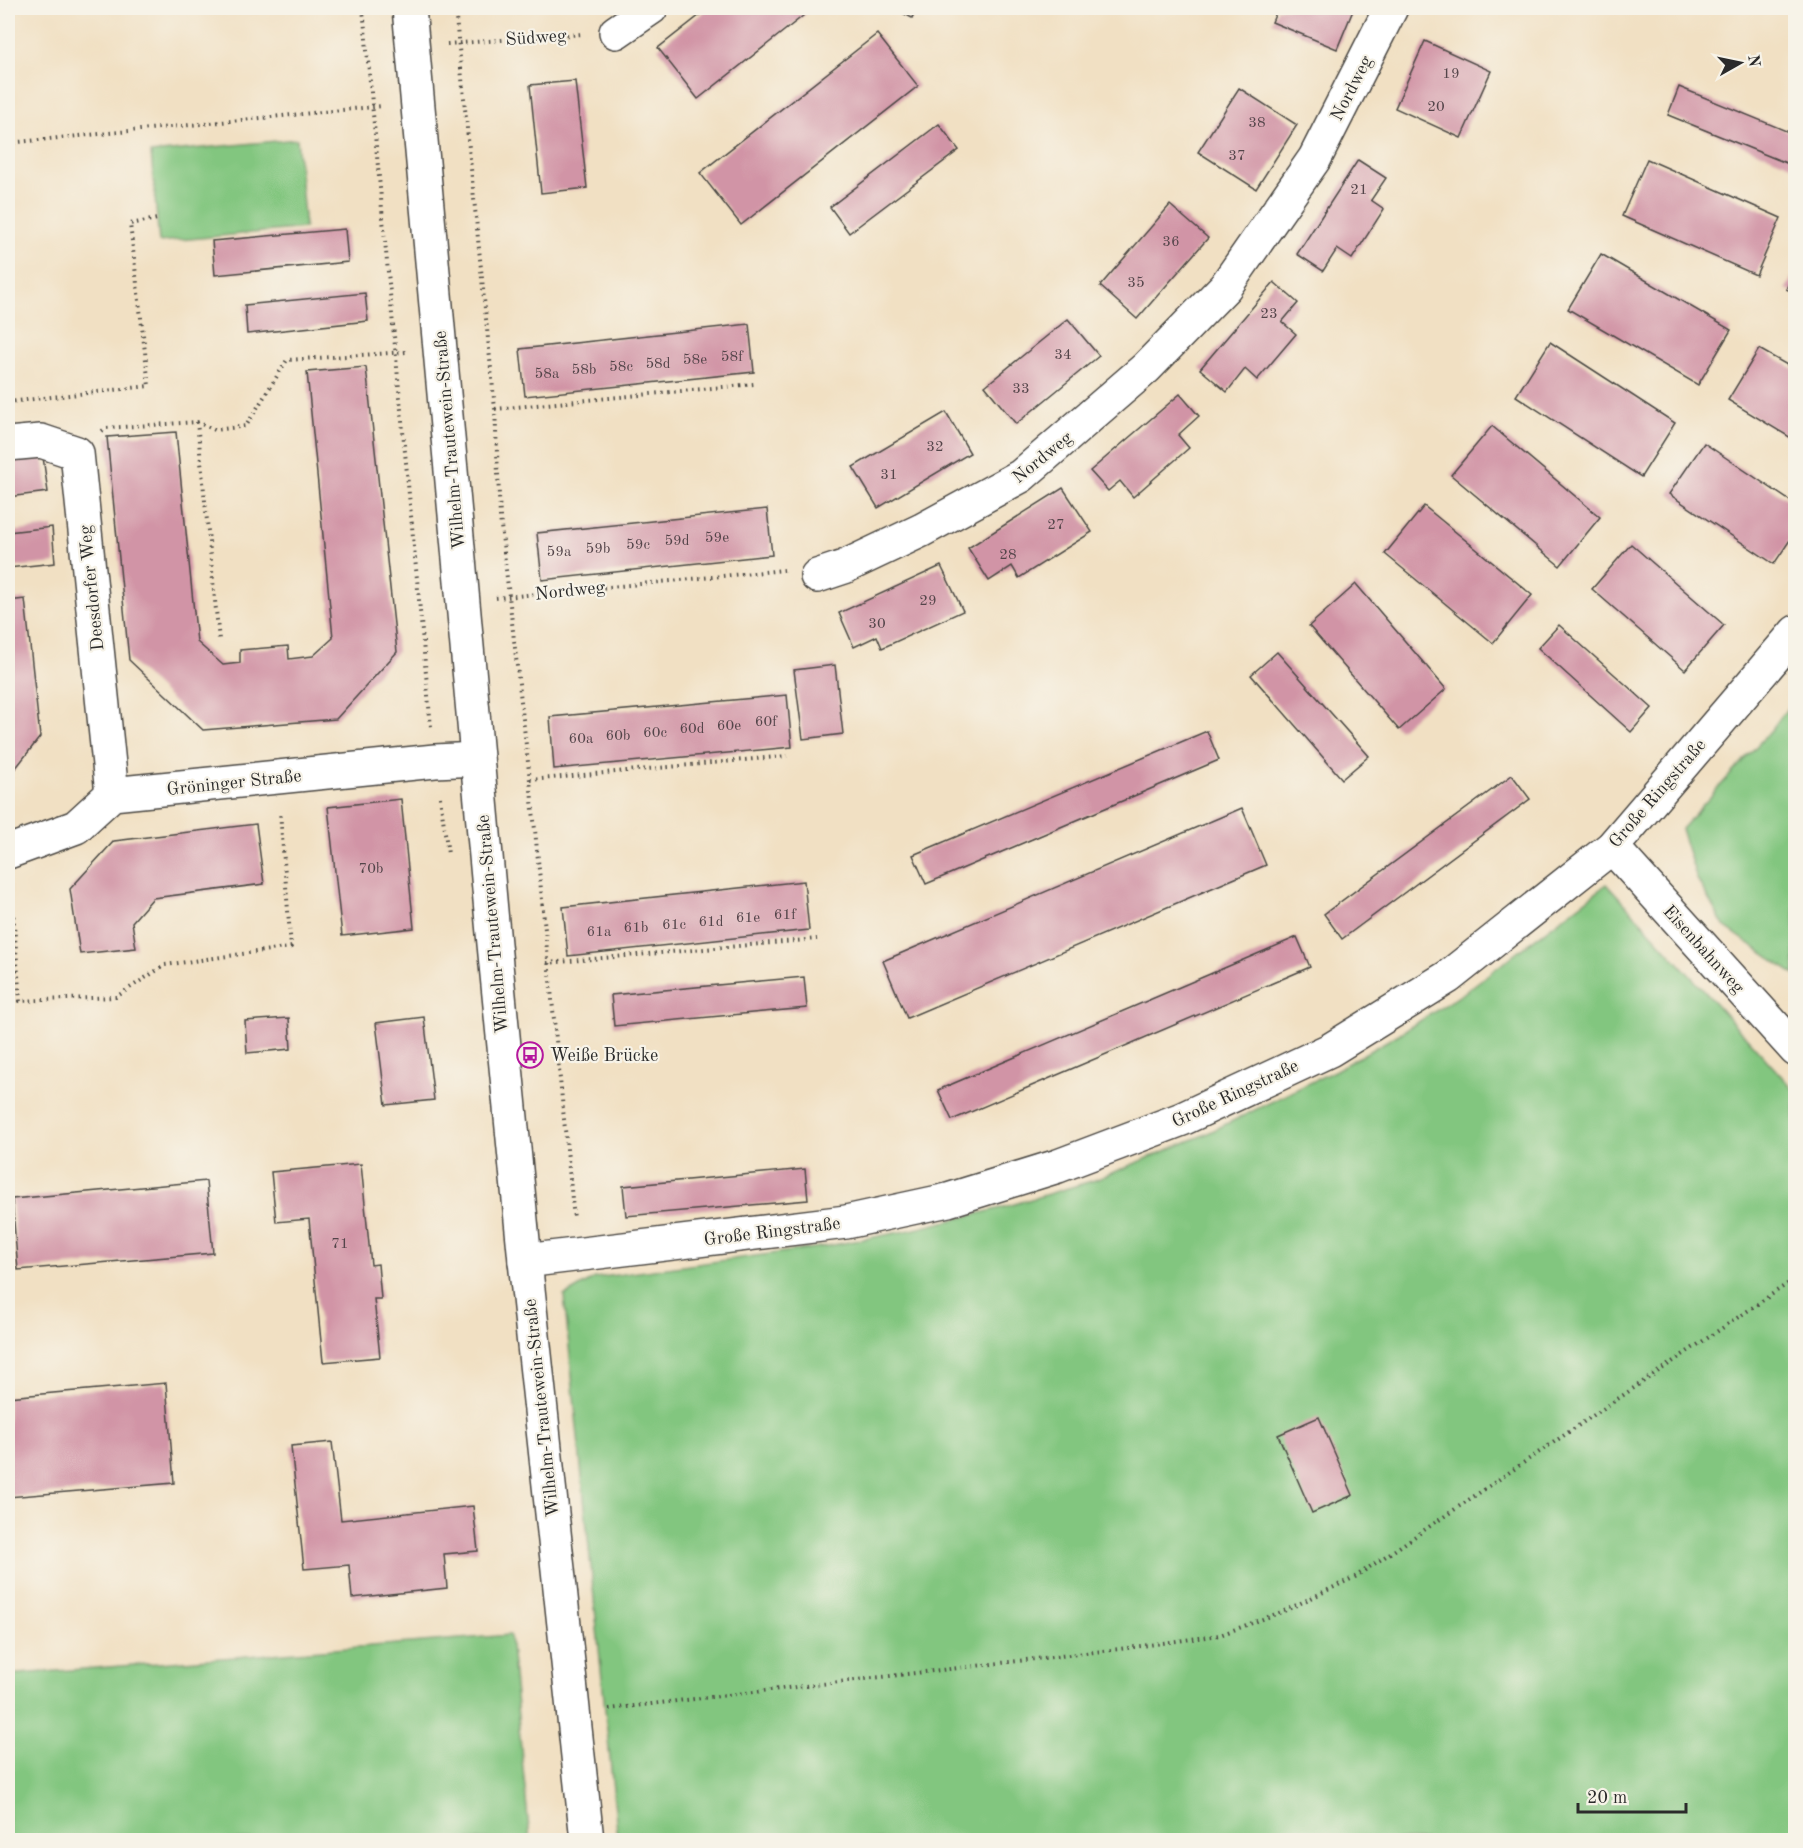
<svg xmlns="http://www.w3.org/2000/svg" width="1803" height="1848" font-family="'Old Standard TT',serif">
	<rect width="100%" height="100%" fill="#f7f3e8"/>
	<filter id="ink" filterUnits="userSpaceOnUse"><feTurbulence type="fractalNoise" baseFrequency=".0167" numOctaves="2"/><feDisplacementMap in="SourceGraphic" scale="12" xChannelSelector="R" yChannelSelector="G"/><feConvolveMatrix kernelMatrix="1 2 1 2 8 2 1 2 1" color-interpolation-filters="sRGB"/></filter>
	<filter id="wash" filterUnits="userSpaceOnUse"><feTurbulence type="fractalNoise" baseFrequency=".008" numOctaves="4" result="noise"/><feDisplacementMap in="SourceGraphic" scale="24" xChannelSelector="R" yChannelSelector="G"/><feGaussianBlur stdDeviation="1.35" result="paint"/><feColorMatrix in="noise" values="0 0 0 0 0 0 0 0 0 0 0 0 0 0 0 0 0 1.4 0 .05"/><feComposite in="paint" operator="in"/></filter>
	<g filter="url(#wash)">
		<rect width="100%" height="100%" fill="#f1e0c3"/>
		<!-- green -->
		<g fill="#82c67f" stroke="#567855" stroke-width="1.5">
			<path d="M297,139L305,228L159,242L151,153Z"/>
			<path d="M1795,698V975L1724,926L1697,879L1681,829L1772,729Z"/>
			<path d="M1607,884L1795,1091V1840H618L564,1296L595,1278L828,1246L911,1230L1001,1208L1095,1180L1206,1134L1336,1070L1399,1034L1461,995Z"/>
			<path d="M510,1635L530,1840H8V1675Z"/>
		</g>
		<g id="blocks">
			<!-- building -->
			<g fill="#d194a6">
				<path d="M709,8H813L698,99L658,48Z"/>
				<path d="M893,8H917L912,18Z"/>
				<path d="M1278,8H1354L1337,49L1272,22Z"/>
				<path d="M877,34L918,86L741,225L700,173Z"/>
				<path d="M1425,41L1491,71L1461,138L1395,108Z"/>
				<path d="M575,81L587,188L541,193L530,85Z"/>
				<path d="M1679,87L1796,135V167L1668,115Z"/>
				<path d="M1239,88L1297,125L1256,189L1198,152Z"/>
				<path d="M939,124L959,150L849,233L830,207Z"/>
				<path d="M1647,159L1781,218L1756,275L1622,216Z"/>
				<path d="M1358,160L1386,178L1371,200L1384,209L1352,259L1337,249L1323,271L1297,254Z"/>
				<path d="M1170,205L1208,238L1137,319L1100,286Z"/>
				<path d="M345,229L348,262L215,275L212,241Z"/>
				<path d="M1601,254L1731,330L1698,385L1568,309Z"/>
				<path d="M1796,269V293L1786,289Z"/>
				<path d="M1274,282L1298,303L1282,322L1296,334L1257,380L1245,369L1227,392L1200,369Z"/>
				<path d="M365,293L368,321L247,334L245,305Z"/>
				<path d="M1068,319L1099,356L1016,424L985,386Z"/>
				<path d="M749,324L754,372L525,396L520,349Z"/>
				<path d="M1550,342L1675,423L1641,477L1516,396Z"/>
				<path d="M1759,349L1796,370V441L1728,400Z"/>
				<path d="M366,367L397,652L336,719L203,730L129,660L107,437L176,432L197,642L223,665L240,663V650L288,646L289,659L313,656L333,638L307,372Z"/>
				<path d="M1180,394L1199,416L1178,435L1189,448L1133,497L1120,481L1108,491L1090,471Z"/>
				<path d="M946,412L970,453L878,508L853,467Z"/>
				<path d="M1492,426L1600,517L1560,566L1451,475Z"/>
				<path d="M1704,443L1796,505V531L1774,564L1669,494Z"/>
				<path d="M43,457L48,492L8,497V461Z"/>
				<path d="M1063,488L1092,532L1019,578L1012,566L989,581L968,548Z"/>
				<path d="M1424,506L1532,595L1493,643L1385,554Z"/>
				<path d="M767,509L772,555L542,580L537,533Z"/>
				<path d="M52,527L55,563L8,568V532Z"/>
				<path d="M1631,544L1724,625L1685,670L1592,589Z"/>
				<path d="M941,566L963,611L882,648L877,636L854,647L839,613Z"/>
				<path d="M1356,584L1446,689L1399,730L1309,626Z"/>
				<path d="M25,599L40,737L8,778V601Z"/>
				<path d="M1559,625L1652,708L1631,732L1538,648Z"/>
				<path d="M1277,652L1369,756L1342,779L1251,675Z"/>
				<path d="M835,665L843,734L803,739L794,670Z"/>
				<path d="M787,695L792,747L554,769L550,717Z"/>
				<path d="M1207,731L1219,760L926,884L913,855Z"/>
				<path d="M1512,775L1530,799L1342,939L1324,914Z"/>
				<path d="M401,799L414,928L342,936L328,807Z"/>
				<path d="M1242,808L1266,865L907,1018L883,961Z"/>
				<path d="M256,824L264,884L153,898L132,922L136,948L80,954L70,889L114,841Z"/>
				<path d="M804,881L809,930L568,956L563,907Z"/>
				<path d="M1297,937L1310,967L952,1120L938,1090Z"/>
				<path d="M804,977L807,1008L614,1026L611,995Z"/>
				<path d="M424,1017L434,1100L386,1105L376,1023Z"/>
				<path d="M289,1018L291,1049L247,1053L245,1021Z"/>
				<path d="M361,1164L371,1265L378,1264L381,1299H374L380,1357L323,1362L309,1219L276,1222L271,1172Z"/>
				<path d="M805,1169L808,1200L626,1216L623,1186Z"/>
				<path d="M206,1181L213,1253L18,1270L12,1199Z"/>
				<path d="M166,1383L174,1483L8,1497V1397Z"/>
				<path d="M1319,1417L1353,1495L1312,1513L1278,1435Z"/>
				<path d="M332,1442L341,1520L473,1506L478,1551L444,1554L447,1588L352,1598L349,1565L304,1569L291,1446Z"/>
			</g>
		</g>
	</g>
	<g filter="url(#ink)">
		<use href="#blocks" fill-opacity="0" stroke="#494642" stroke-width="1.5"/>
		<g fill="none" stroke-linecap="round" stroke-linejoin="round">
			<!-- street casing -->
			<g stroke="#494642" stroke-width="36">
				<g id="street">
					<path d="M409,8L494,944L525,1261L587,1840"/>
					<path d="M616,32L651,8"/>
					<path d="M8,444L41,441L77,453L112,794"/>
					<path d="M817,576L844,567L922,530L1021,476L1146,368L1225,287L1315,158L1391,8"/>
					<path d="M1612,847L1796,1050"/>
					<path d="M8,852L76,827L112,794L435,761L477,759"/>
					<path d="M525,1261L846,1222L948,1200L1058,1166L1182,1119L1330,1050L1448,977L1612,847L1796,632"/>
				</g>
			</g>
			<!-- path -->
			<g stroke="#494642" stroke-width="4" stroke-dasharray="1.5 4.5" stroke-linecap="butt">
				<path d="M363,8L431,727"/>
				<path d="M455,8L495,409L500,517L530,780L574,1219"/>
				<path d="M447,44L583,34"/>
				<path d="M8,143L383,106"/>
				<path d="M8,402L149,386L130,224L157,219"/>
				<path d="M495,409L754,384"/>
				<path d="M197,422L219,640"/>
				<path d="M102,431L106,428L197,422L215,430L246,426L287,360L406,352"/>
				<path d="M496,598L784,570"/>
				<path d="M530,780L787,756"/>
				<path d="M440,797L448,854"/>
				<path d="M11,886L20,1001L116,997L165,965L291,947L280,812"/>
				<path d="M547,963L817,939"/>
				<path d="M609,1709L1120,1649L1220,1635L1284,1611L1355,1577L1796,1278"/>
			</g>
			<!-- street -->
			<use href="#street" stroke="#fff" stroke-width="33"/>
		</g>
	</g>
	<!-- icons -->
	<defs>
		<g id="bus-ring" transform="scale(1.35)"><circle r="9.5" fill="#f7f3e8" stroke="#b5179e" stroke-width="1.5"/><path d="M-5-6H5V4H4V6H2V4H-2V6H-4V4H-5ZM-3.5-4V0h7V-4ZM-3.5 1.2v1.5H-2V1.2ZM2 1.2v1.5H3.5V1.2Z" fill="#b5179e"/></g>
	</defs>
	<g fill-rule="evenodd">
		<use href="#bus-ring" x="530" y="1055"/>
	</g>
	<g text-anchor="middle" stroke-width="4.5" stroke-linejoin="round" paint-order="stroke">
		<!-- number labels -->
		<g font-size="15" fill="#54454a">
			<text x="1451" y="78">19</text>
			<text x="1436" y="111">20</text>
			<text x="1257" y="127">38</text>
			<text x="1237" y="160">37</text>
			<text x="1359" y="194">21</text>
			<text x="1171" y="246">36</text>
			<text x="1136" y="287">35</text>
			<text x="1269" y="318">23</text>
			<text x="1063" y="359">34</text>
			<text x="732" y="361">58f</text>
			<text x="695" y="364">58e</text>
			<text x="658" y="368">58d</text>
			<text x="621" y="371">58c</text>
			<text x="584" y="374">58b</text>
			<text x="547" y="378">58a</text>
			<text x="1021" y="393">33</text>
			<text x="935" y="451">32</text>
			<text x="889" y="479">31</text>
			<text x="1056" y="529">27</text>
			<text x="717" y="542">59e</text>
			<text x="677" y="545">59d</text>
			<text x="638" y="549">59c</text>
			<text x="598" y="553">59b</text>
			<text x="559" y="556">59a</text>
			<text x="1008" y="559">28</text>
			<text x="928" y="605">29</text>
			<text x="877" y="628">30</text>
			<text x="766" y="726">60f</text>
			<text x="729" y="730">60e</text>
			<text x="692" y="733">60d</text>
			<text x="655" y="737">60c</text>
			<text x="618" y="740">60b</text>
			<text x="581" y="743">60a</text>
			<text x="371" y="873">70b</text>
			<text x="785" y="919">61f</text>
			<text x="748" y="922">61e</text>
			<text x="711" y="926">61d</text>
			<text x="674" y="929">61c</text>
			<text x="636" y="932">61b</text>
			<text x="599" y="936">61a</text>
			<text x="340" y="1248">71</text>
		</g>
		<!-- street labels -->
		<g font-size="18" fill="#2b2b2b" stroke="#f7f3e8">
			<text transform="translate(536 37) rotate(-4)" y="6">Südweg</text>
			<text transform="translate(1351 88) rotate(-63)" y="6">Nordweg</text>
			<text transform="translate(449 440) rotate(-95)" y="6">Wilhelm-Trautewein-Straße</text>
			<text transform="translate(1042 457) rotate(-39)" y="6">Nordweg</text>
			<text transform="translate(91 588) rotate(-96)" y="6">Deesdorfer Weg</text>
			<text transform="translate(570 590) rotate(-6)" y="6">Nordweg</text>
			<text transform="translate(234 782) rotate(-6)" y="6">Gröninger Straße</text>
			<text transform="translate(1657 793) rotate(-49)" y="6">Große Ringstraße</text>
			<text transform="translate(492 924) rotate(-95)" y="6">Wilhelm-Trautewein-Straße</text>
			<text transform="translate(1704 949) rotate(48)" y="6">Eisenbahnweg</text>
			<text transform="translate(1235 1093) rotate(-25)" y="6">Große Ringstraße</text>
			<text transform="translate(772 1231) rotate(-7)" y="6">Große Ringstraße</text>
			<text transform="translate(541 1408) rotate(-96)" y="6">Wilhelm-Trautewein-Straße</text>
		</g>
		<!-- poi labels -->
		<g font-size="18" fill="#2b2b2b" stroke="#f7f3e8" text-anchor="start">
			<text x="550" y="1061">Weiße Brücke</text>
		</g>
	</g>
	<!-- margin -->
	<rect width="1803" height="1848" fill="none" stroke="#f7f3e8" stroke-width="30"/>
	<!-- north arrow -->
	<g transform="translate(1740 63) rotate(81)" stroke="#f7f3e8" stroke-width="4.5" paint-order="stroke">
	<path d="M0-4.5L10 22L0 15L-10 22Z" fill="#2b2b2b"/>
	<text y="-9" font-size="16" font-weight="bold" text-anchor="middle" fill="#2b2b2b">N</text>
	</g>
	<!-- scale -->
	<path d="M1578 1803v9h108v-9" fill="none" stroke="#2b2b2b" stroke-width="3"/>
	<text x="1587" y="1803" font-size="18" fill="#2b2b2b" stroke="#f7f3e8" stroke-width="4.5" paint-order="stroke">20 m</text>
</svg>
